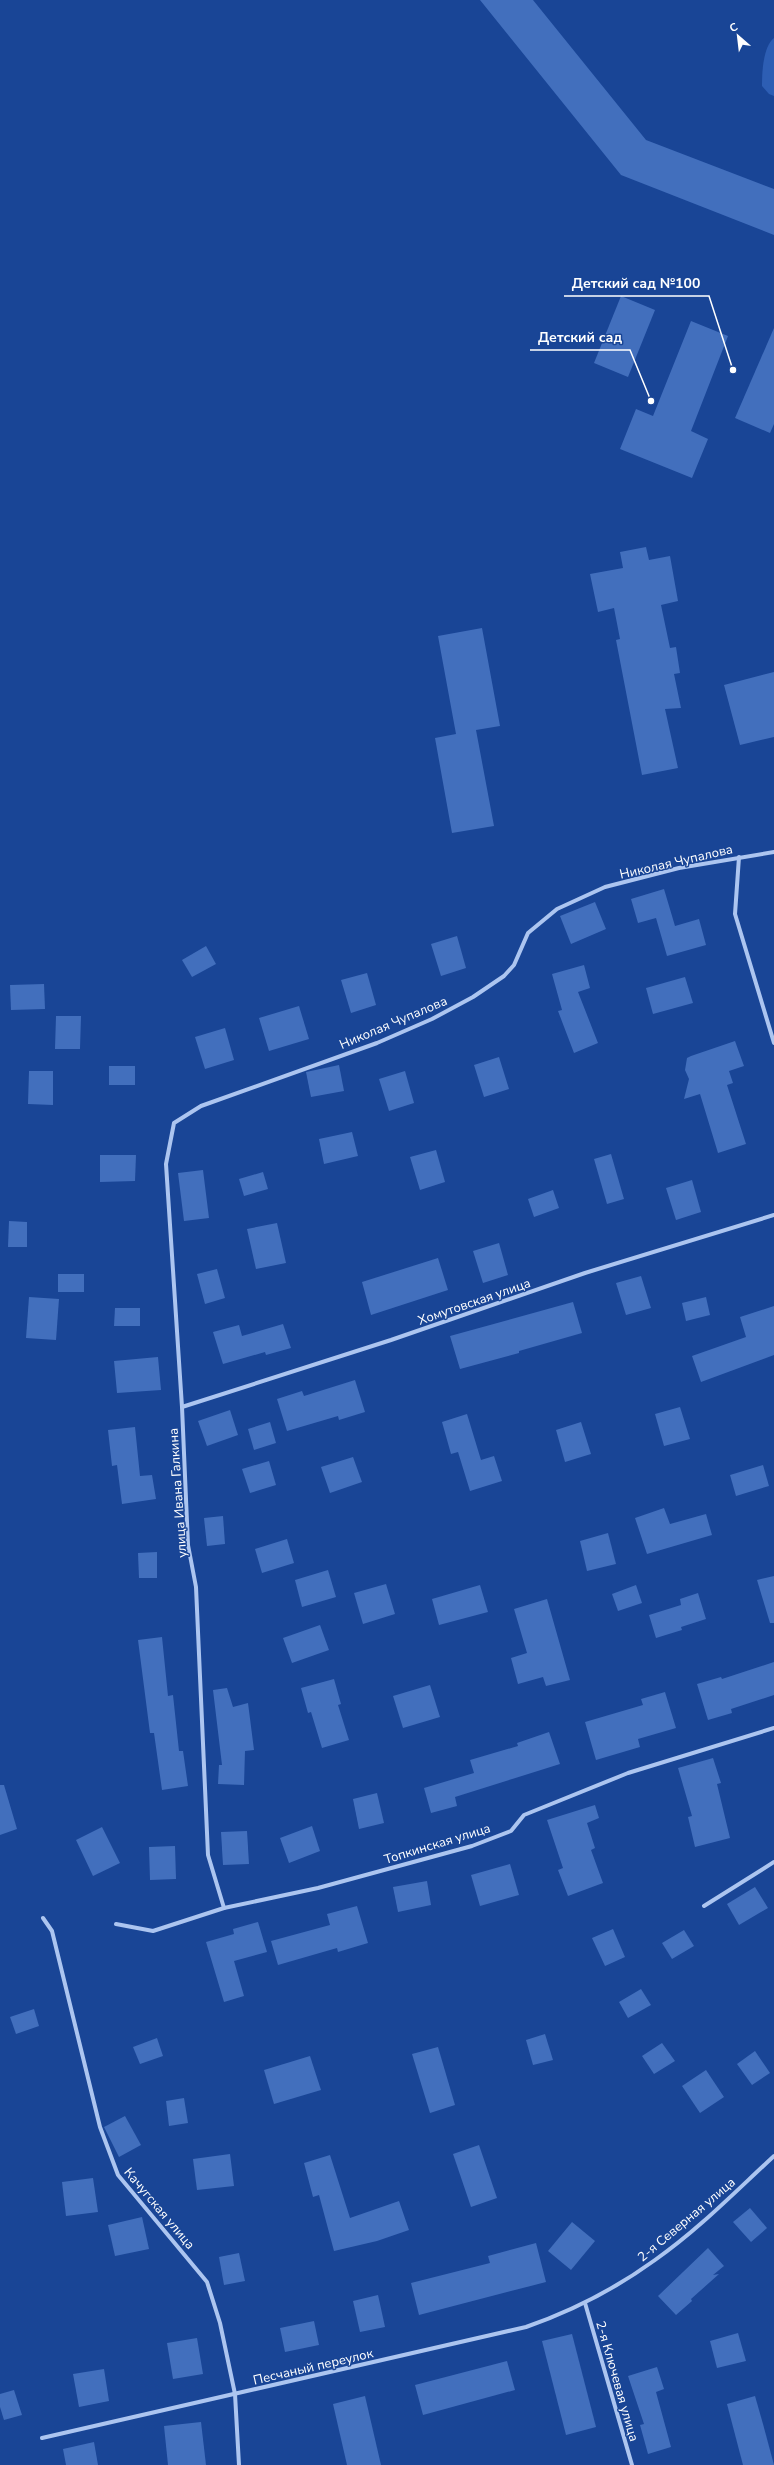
<svg xmlns="http://www.w3.org/2000/svg" width="774" height="2465" font-family="'Nunito Sans',sans-serif">
	<rect width="100%" height="100%" fill="#194596"/>
	<!-- green -->
	<path fill="#2d5eb4" d="M774,38V96L769,94L762,86C762,72 763,47 774,38Z"/>
	<!-- building -->
	<g fill="#426fbd">
		<path d="M480,0H533L646,140L774,189V235L621,175Z"/>
		<path d="M621,296L655,310L628,377L594,363Z"/>
		<path d="M691,321L728,336L691,431L708,439L692,478L620,449L636,409L653,416Z"/>
		<path d="M774,328V424L770,433L735,418Z"/>
		<path d="M646,547L649,560L670,556L678,601L661,605L670,648L676,647L680,673L674,674L681,708L665,709L678,768L642,775L616,640L620,639L614,608L598,612L590,574L623,568L620,552Z"/>
		<path d="M482,628L500,726L476,730L494,826L452,833L435,738L456,734L438,636Z"/>
		<path d="M774,672V737L740,745L724,685Z"/>
		<path d="M664,889L675,926L699,919L706,945L667,956L656,918L638,923L631,899Z"/>
		<path d="M595,902L606,929L571,944L560,916Z"/>
		<path d="M457,936L466,968L441,976L431,944Z"/>
		<path d="M206,946L216,964L192,977L182,960Z"/>
		<path d="M584,965L590,988L578,992L598,1043L574,1053L558,1011L562,1010L552,974Z"/>
		<path d="M367,973L376,1005L351,1013L341,980Z"/>
		<path d="M685,977L693,1003L653,1014L646,988Z"/>
		<path d="M44,984L45,1009L11,1010L10,985Z"/>
		<path d="M299,1006L309,1039L269,1051L259,1018Z"/>
		<path d="M56,1016H81L80,1049H55Z"/>
		<path d="M225,1028L234,1060L205,1069L195,1037Z"/>
		<path d="M735,1041L744,1066L729,1071L733,1083L727,1085L746,1144L718,1153L700,1094L684,1099L689,1079L685,1070L687,1058L691,1056Z"/>
		<path d="M499,1057L509,1089L484,1097L474,1065Z"/>
		<path d="M339,1065L344,1091L311,1097L306,1072Z"/>
		<rect x="109" y="1066" width="26" height="19"/>
		<path d="M29,1071H53V1105L28,1104Z"/>
		<path d="M405,1071L414,1103L389,1111L379,1079Z"/>
		<path d="M352,1132L358,1156L324,1164L319,1139Z"/>
		<path d="M436,1150L445,1182L420,1190L410,1157Z"/>
		<path d="M611,1154L624,1199L607,1204L594,1159Z"/>
		<path d="M100,1155H136L135,1181L100,1182Z"/>
		<path d="M203,1170L209,1218L184,1221L178,1173Z"/>
		<path d="M263,1172L268,1189L244,1196L239,1179Z"/>
		<path d="M692,1180L701,1212L676,1220L666,1188Z"/>
		<path d="M553,1190L559,1208L534,1217L528,1199Z"/>
		<path d="M9,1221L27,1222V1247H8Z"/>
		<path d="M277,1223L286,1263L256,1269L247,1229Z"/>
		<path d="M499,1243L508,1275L483,1283L473,1251Z"/>
		<path d="M438,1258L448,1290L371,1315L362,1282Z"/>
		<path d="M217,1269L225,1298L205,1304L197,1274Z"/>
		<rect x="58" y="1274" width="26" height="18"/>
		<path d="M641,1276L651,1308L626,1315L616,1283Z"/>
		<path d="M29,1297L59,1299L56,1340L26,1338Z"/>
		<path d="M706,1297L710,1315L686,1321L682,1303Z"/>
		<path d="M573,1302L582,1333L519,1351V1353L460,1369L450,1336Z"/>
		<path d="M774,1306V1355L701,1382L692,1356L746,1337L740,1317Z"/>
		<path d="M115,1308H140V1326H114Z"/>
		<path d="M283,1324L291,1348L266,1355L265,1352L223,1364L213,1332L239,1325L242,1336Z"/>
		<path d="M158,1357L161,1390L117,1393L114,1361Z"/>
		<path d="M355,1380L365,1412L339,1420L338,1416L287,1431L277,1399L302,1391L304,1396Z"/>
		<path d="M680,1407L690,1439L664,1446L655,1414Z"/>
		<path d="M230,1410L238,1435L207,1446L198,1421Z"/>
		<path d="M467,1414L481,1460L494,1456L502,1481L470,1491L458,1452L451,1454L442,1422Z"/>
		<path d="M270,1422L276,1443L254,1450L248,1429Z"/>
		<path d="M581,1422L591,1454L565,1462L556,1430Z"/>
		<path d="M135,1427L140,1476L152,1475L156,1499L122,1504L117,1465L112,1466L108,1430Z"/>
		<path d="M353,1457L362,1482L330,1493L321,1467Z"/>
		<path d="M269,1461L276,1485L250,1493L242,1469Z"/>
		<path d="M763,1465L769,1486L736,1496L730,1475Z"/>
		<path d="M664,1508L670,1524L706,1514L712,1535L647,1554L635,1518Z"/>
		<path d="M223,1516L225,1544L207,1546L204,1518Z"/>
		<path d="M608,1533L616,1564L587,1571L580,1541Z"/>
		<path d="M287,1539L294,1563L262,1573L255,1549Z"/>
		<path d="M157,1552V1578H139L138,1553Z"/>
		<path d="M328,1570L336,1597L302,1607L295,1580Z"/>
		<path d="M774,1576V1623H770L757,1580Z"/>
		<path d="M386,1584L395,1614L363,1624L354,1593Z"/>
		<path d="M480,1585L488,1612L439,1625L432,1599Z"/>
		<path d="M636,1585L642,1603L618,1611L612,1594Z"/>
		<path d="M698,1593L706,1619L681,1627L682,1630L656,1638L649,1615L681,1605L680,1599Z"/>
		<path d="M547,1599L570,1680L546,1686L543,1677L518,1684L511,1658L527,1653L514,1609Z"/>
		<path d="M320,1625L329,1650L292,1663L283,1638Z"/>
		<path d="M162,1637L168,1696L173,1695L179,1751H183L188,1786L162,1790L154,1733H150L138,1640Z"/>
		<path d="M774,1662V1695L731,1709L732,1713L708,1720L697,1684L721,1677L722,1679Z"/>
		<path d="M334,1679L341,1704L338,1705L349,1740L322,1748L311,1712L308,1713L301,1688Z"/>
		<path d="M430,1685L440,1717L403,1728L393,1696Z"/>
		<path d="M227,1688L233,1707L248,1703L254,1750L245,1751L244,1785L218,1784L219,1765H222L213,1690Z"/>
		<path d="M665,1692L676,1728L638,1739L640,1747L596,1760L585,1722L643,1705L641,1699Z"/>
		<path d="M549,1732L560,1764L455,1797L457,1806L431,1813L424,1788L474,1773L470,1760L518,1746L517,1743Z"/>
		<path d="M713,1758L721,1783L717,1784L730,1838L695,1847L688,1817L692,1816L678,1768Z"/>
		<path d="M0,1785H4L17,1829L0,1835Z"/>
		<path d="M377,1793L384,1823L359,1829L353,1799Z"/>
		<path d="M595,1805L599,1818L587,1823L595,1848L591,1850L603,1883L568,1896L558,1870L563,1868L547,1820Z"/>
		<path d="M312,1826L320,1851L289,1863L280,1838Z"/>
		<path d="M102,1827L120,1863L93,1876L76,1840Z"/>
		<path d="M247,1831L249,1864L223,1865L221,1832Z"/>
		<path d="M175,1846L176,1879L150,1880L149,1847Z"/>
		<path d="M510,1864L519,1895L480,1906L471,1875Z"/>
		<path d="M427,1881L431,1905L398,1912L393,1887Z"/>
		<path d="M755,1887L768,1908L739,1925L727,1904Z"/>
		<path d="M357,1906L368,1943L338,1952L337,1948L278,1965L271,1941L330,1925L327,1914Z"/>
		<path d="M258,1922L267,1952L234,1961L244,1996L224,2002L206,1942L234,1934L233,1929Z"/>
		<path d="M613,1929L625,1957L605,1966L592,1938Z"/>
		<path d="M684,1930L694,1946L672,1959L662,1943Z"/>
		<path d="M641,1989L651,2005L628,2018L619,2002Z"/>
		<path d="M34,2009L39,2026L16,2034L10,2017Z"/>
		<path d="M545,2034L553,2060L533,2065L526,2040Z"/>
		<path d="M157,2038L163,2056L140,2064L133,2047Z"/>
		<path d="M662,2043L675,2061L654,2074L642,2056Z"/>
		<path d="M438,2047L455,2105L430,2113L412,2054Z"/>
		<path d="M755,2051L770,2073L752,2085L737,2064Z"/>
		<path d="M310,2056L321,2090L274,2104L264,2070Z"/>
		<path d="M706,2070L724,2097L700,2113L682,2086Z"/>
		<path d="M184,2098L188,2123L169,2126L166,2101Z"/>
		<path d="M125,2116L141,2145L119,2157L104,2127Z"/>
		<path d="M479,2145L497,2198L471,2207L453,2154Z"/>
		<path d="M230,2154L234,2186L197,2190L193,2159Z"/>
		<path d="M330,2155L350,2218L399,2201L409,2230L377,2241L334,2251L319,2195L313,2197L304,2163Z"/>
		<path d="M93,2178L98,2212L66,2216L62,2182Z"/>
		<path d="M750,2208L767,2228L751,2242L733,2222Z"/>
		<path d="M142,2217L149,2249L115,2256L108,2225Z"/>
		<path d="M572,2222L595,2241L571,2270L548,2251Z"/>
		<path d="M536,2243L546,2282L419,2315L411,2283L490,2263L488,2256Z"/>
		<path d="M708,2248L724,2266L713,2275L719,2274L691,2299L692,2301L676,2315L658,2296Z"/>
		<path d="M239,2253L245,2281L224,2285L219,2257Z"/>
		<path d="M378,2295L385,2327L360,2332L353,2301Z"/>
		<path d="M314,2321L319,2345L285,2352L280,2328Z"/>
		<path d="M738,2333L746,2361L717,2368L710,2341Z"/>
		<path d="M572,2334L596,2427L566,2435L542,2341Z"/>
		<path d="M197,2338L203,2374L173,2379L167,2343Z"/>
		<path d="M507,2361L515,2390L423,2415L415,2385Z"/>
		<path d="M657,2367L664,2389L656,2392L671,2447L648,2454L640,2425L644,2424L628,2376Z"/>
		<path d="M104,2369L109,2401L79,2407L73,2374Z"/>
		<path d="M14,2390L22,2415L4,2420L0,2407V2394Z"/>
		<path d="M365,2396L381,2465H347L333,2404Z"/>
		<path d="M755,2396L763,2424L774,2465H743L738,2446L727,2404Z"/>
		<path d="M201,2422L206,2465H168L164,2426Z"/>
		<path d="M94,2442L98,2465H66L63,2449Z"/>
	</g>
	<g fill="none" stroke-linecap="round" stroke-linejoin="round">
		<!-- street -->
		<g stroke="#acc5f0" stroke-width="4">
			<path d="M739,857L735,914L774,1043"/>
			<path d="M182,1407L391,1340L585,1273L774,1215"/>
			<path d="M704,1906L774,1862"/>
			<path d="M224,1908L208,1855L196,1587L188,1545L182,1407L166,1164L174,1123L201,1106L377,1043L432,1019L473,997L504,976L514,965L528,933L557,909L605,887L679,868L774,852"/>
			<path d="M43,1918L52,1931L100,2127L118,2175L207,2282L220,2323L235,2394L239,2465"/>
			<path d="M116,1924L153,1931L224,1908L318,1888L472,1846L511,1831L524,1815L628,1773L774,1728"/>
			<path d="M585,2303L632,2465"/>
			<path d="M42,2438L526,2327C572,2311 615,2289 655,2260C698,2230 736,2191 774,2156"/>
		</g>
	</g>
	<g text-anchor="middle" stroke-width="3" stroke-linejoin="round" paint-order="stroke">
		<!-- street labels -->
		<g font-size="13" fill="#fff" stroke="#194596">
			<text transform="translate(676 861) rotate(-13)" y="5">Николая Чупалова</text>
			<text transform="translate(393 1022) rotate(-23)" y="5">Николая Чупалова</text>
			<text transform="translate(474 1301) rotate(-19)" y="5">Хомутовская улица</text>
			<text transform="translate(177 1493) rotate(-94)" y="5">улица Ивана Галкина</text>
			<text transform="translate(437 1843) rotate(-17)" y="5">Топкинская улица</text>
			<text transform="translate(160 2208) rotate(50)" y="5">Качугская улица</text>
			<text transform="translate(686 2219) rotate(-40)" y="5">2-я Северная улица</text>
			<text transform="translate(313 2366) rotate(-13)" y="5">Песчаный переулок</text>
			<text transform="translate(618 2381) rotate(74)" y="5">2-я Ключевая улица</text>
		</g>
	</g>
	<!-- callouts -->
	<path fill="none" stroke="#fff" stroke-width="1.5" d="M733 370L709 296H564M651 401L630 350H530"/>
	<g fill="#fff" stroke="#194596" stroke-width="1.5">
		<circle cx="733" cy="370" r="4"/>
		<circle cx="651" cy="401" r="4"/>
	</g>
	<g font-size="14" text-anchor="middle" font-weight="bold" fill="#fff" stroke="#194596" stroke-width="3" stroke-linejoin="round" paint-order="stroke">
		<text x="636" y="288">Детский сад №100</text>
		<text x="580" y="342">Детский сад</text>
	</g>
	<!-- north arrow -->
	<g transform="translate(738 36) rotate(332)" stroke="#194596" stroke-width="3" paint-order="stroke">
	<path d="M0-3L7 15L0 10L-7 15Z" fill="#ffffff"/>
	<text y="-6" font-size="11" font-weight="bold" text-anchor="middle" fill="#ffffff">С</text>
	</g>
</svg>
